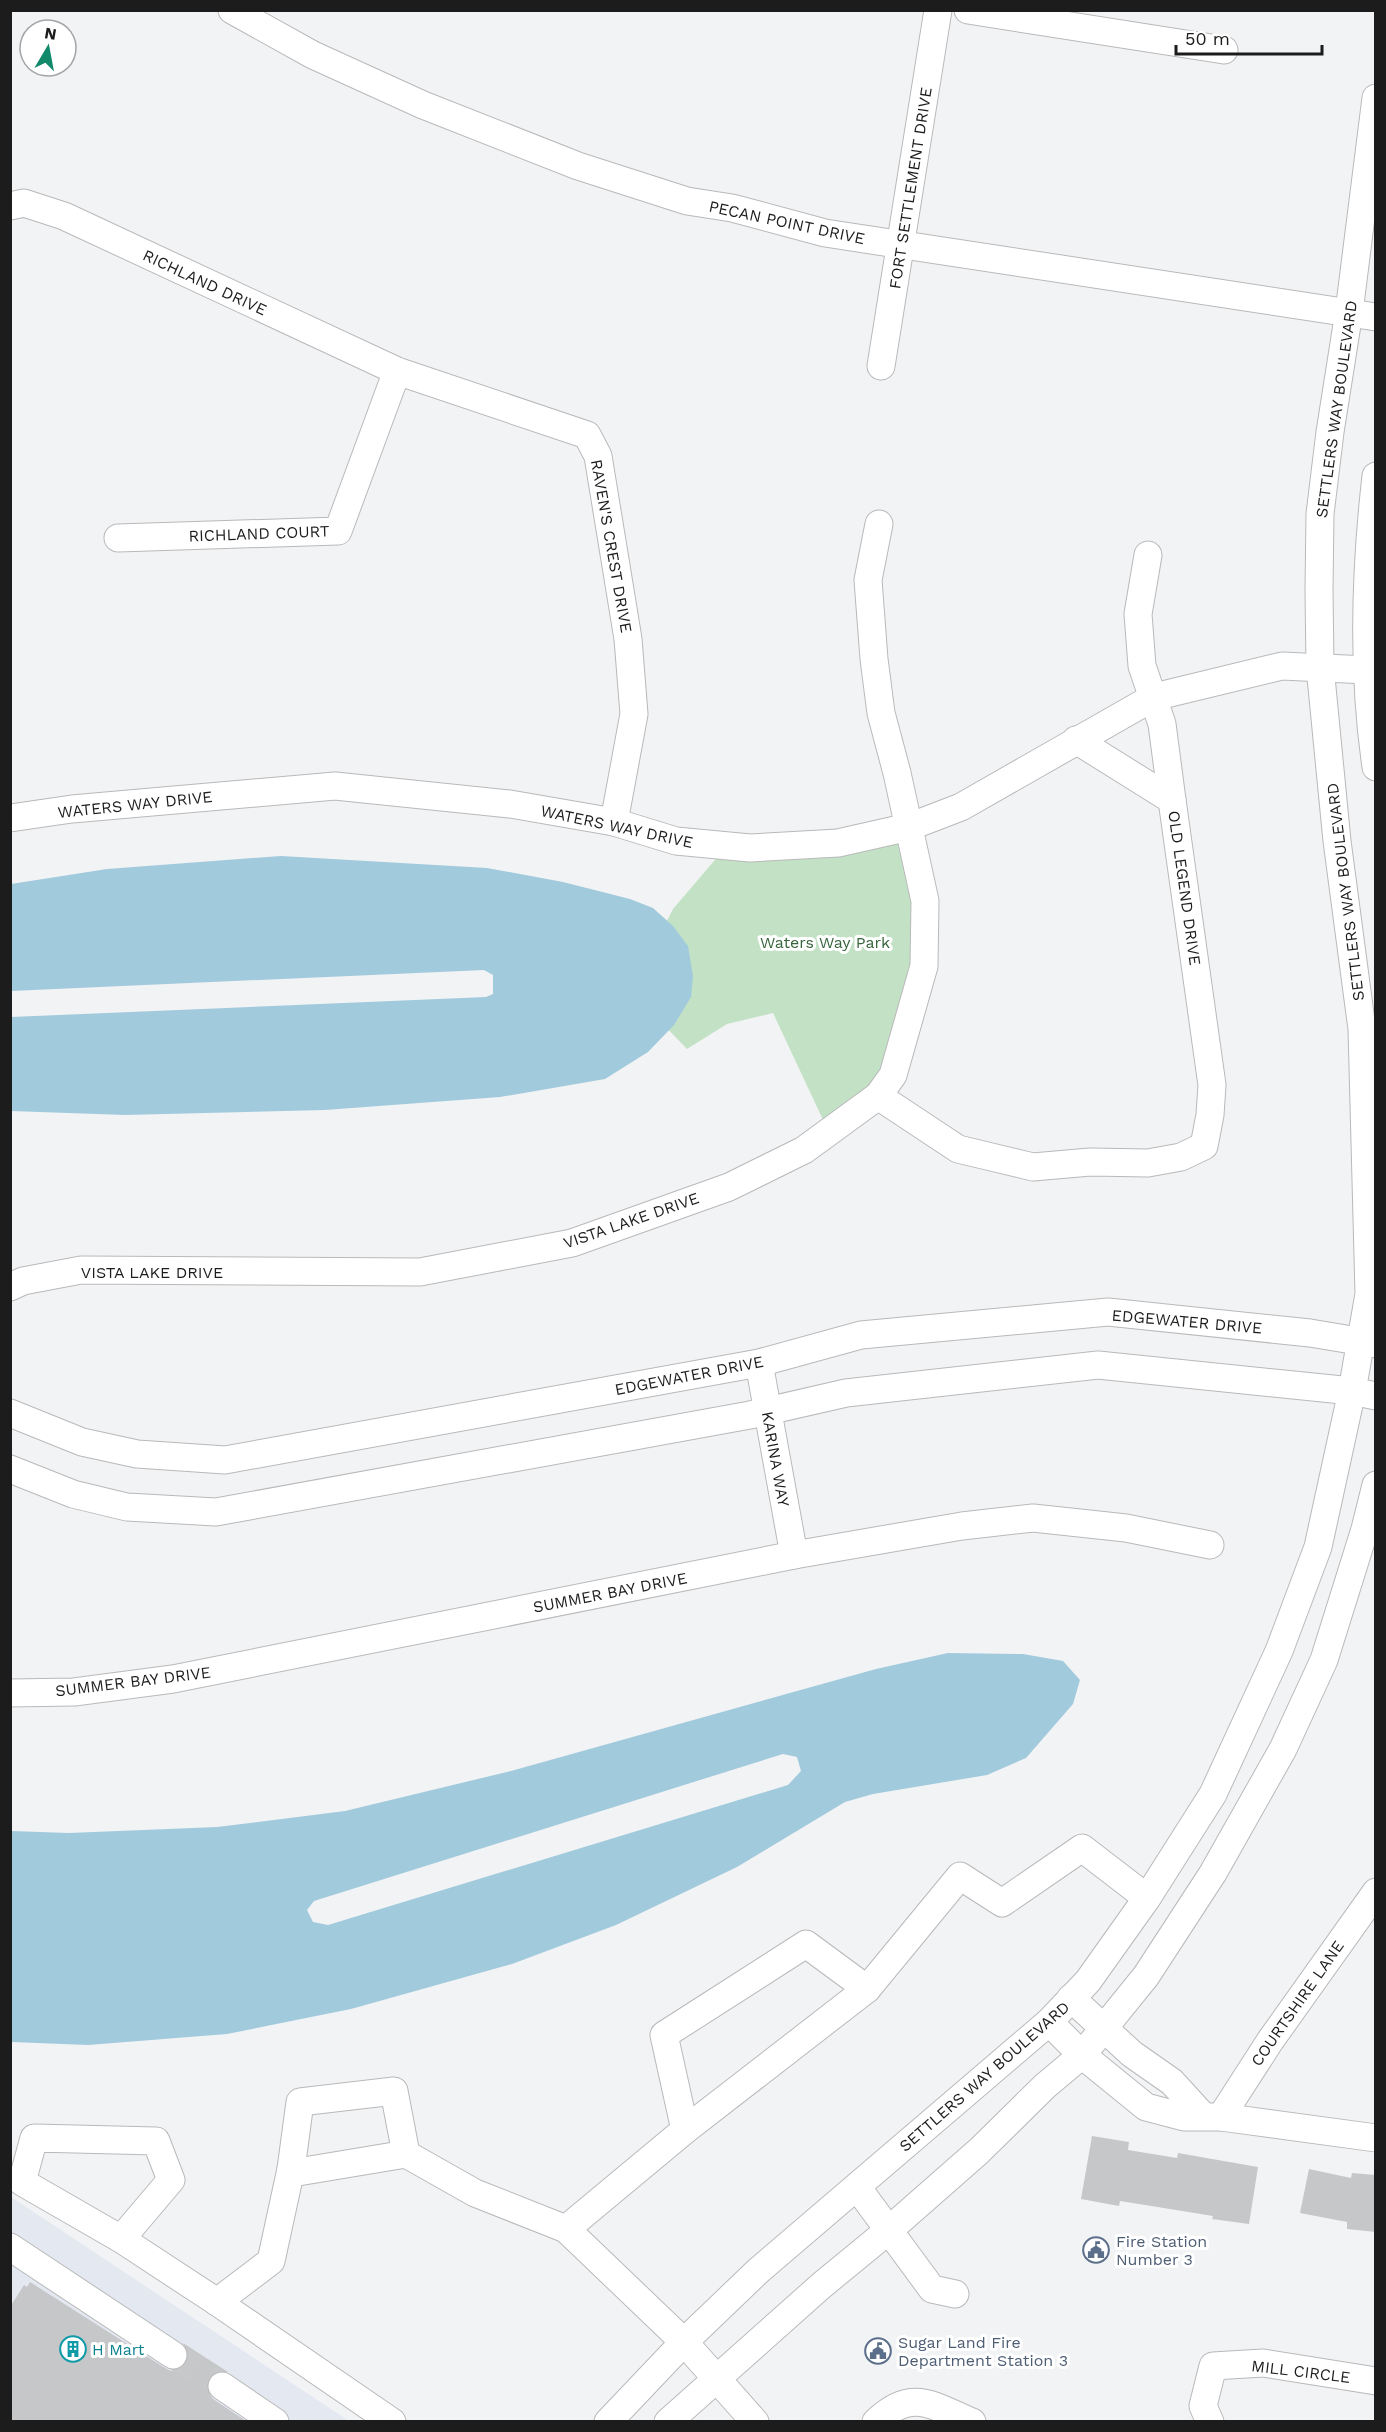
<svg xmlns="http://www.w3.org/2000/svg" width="1386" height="2432" font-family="'Work Sans',sans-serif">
	<rect width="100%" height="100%" fill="#f2f3f4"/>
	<!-- built -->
	<path fill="#e4e8f1" d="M11,2197L349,2421H11Z"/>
	<!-- green -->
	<path fill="#c3e2c5" d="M904,840L916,906L913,968L883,1073L843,1108L824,1122L773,1013L727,1024L687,1049L657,1018L661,933L673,909L720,854Z"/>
	<!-- water -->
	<g fill="#a1cadd" fill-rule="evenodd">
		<path d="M281,856L487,868L563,882L630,899L653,908L673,926L688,946L693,976L691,997L674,1025L648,1052L605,1079L500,1097L325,1110L125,1115L11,1111V1017L486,997L493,994V975L484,970L11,991V884L107,869Z"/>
		<path d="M948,1653L1023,1654L1063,1661L1080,1680L1073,1704L1026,1758L987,1775L873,1794L845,1802L737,1867L616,1925L512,1964L351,2009L227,2034L88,2045L11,2042V1831L69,1833L217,1827L345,1811L511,1771L876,1669ZM783,1754L797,1757L801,1771L788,1785L328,1925L313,1922L307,1910L314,1901Z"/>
	</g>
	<!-- building -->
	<g fill="#c6c7c9">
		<path d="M1092,2136L1129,2142L1128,2150L1177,2158L1178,2153L1258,2167L1249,2224L1212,2219L1213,2216L1170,2209L1120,2201L1119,2206L1081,2199Z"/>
		<path d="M1309,2169L1351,2178L1352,2173L1376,2175V2232L1347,2229V2222L1300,2213Z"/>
		<path d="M30,2282L165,2368L171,2371L179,2369L186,2364L189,2355L183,2343L228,2372H216L209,2377L206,2384L208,2392L213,2399L246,2421H10V2307L24,2285L27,2287Z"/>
	</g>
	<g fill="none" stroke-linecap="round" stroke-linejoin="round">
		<!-- minor-tunnel -->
		<path stroke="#c7c8c9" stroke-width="27" stroke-dasharray="27 14" stroke-linecap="butt" d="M173,2355L222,2386"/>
		<!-- minor casing -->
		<g stroke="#b9b9bb" stroke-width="29">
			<g id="minor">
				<path d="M232,10L313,55L423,105L578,166L687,201L732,208L825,233L1376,317"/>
				<path d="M968,10L1224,50"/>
				<path d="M10,206L24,203L64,216L397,371L587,435L598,456L628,639L634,714L614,822"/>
				<path d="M881,366L938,10"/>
				<path d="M1376,476C1365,572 1362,671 1376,767"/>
				<path d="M118,538L338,531L397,371"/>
				<path d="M1148,555L1138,614L1142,666L1162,724L1172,800"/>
				<path d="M10,818L72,809L335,786L510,804L614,822L676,841L750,848L838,843L909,827L961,807L1154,697L1282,666L1367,670"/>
				<path d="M878,1096L958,1149L1033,1167L1090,1162L1148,1163L1181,1157L1204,1146L1210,1115L1212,1085L1172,800L1076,740"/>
				<path d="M10,1287L23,1281L81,1270L420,1272L572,1243L729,1187L804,1150L878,1096L893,1075L924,966L925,901L897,773L881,713L874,659L868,580L879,524"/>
				<path d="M759,1363L794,1555"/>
				<path d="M10,1413L82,1442L137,1454L225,1460L759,1363L861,1335L1108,1312L1310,1333L1376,1344"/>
				<path d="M10,1469L73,1494L127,1507L216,1512L750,1415L846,1393L1098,1365L1352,1391L1376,1396"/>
				<path d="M10,1693L74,1692L173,1679L794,1555L962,1526L1033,1518L1126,1528L1210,1545"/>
				<path d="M1071,1998L1132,2054L1172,2082L1203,2116"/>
				<path d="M1049,2022L1082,2055L1146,2107L1184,2117H1221L1376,2138"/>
				<path d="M1221,2117L1270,2041L1376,1892"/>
				<path d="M685,2130L664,2035L806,1944L867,1989"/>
				<path d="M34,2138L156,2141L171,2180L121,2239L22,2182Z"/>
				<path d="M291,2169L298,2172L406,2154L475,2193L566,2229L685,2130L867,1989L960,1876L1002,1903L1082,1848L1147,1898"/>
				<path d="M857,2187L932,2289L955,2294"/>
				<path d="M566,2229L684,2342L755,2422"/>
				<path d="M121,2239L217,2302L392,2422"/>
				<path d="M10,2247L173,2355"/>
				<path d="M217,2302L271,2261L291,2169L300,2102L394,2091L406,2154"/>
				<path d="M222,2386L275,2422"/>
				<path d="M608,2422L684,2342L758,2271L1049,2022L1088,1981L1147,1898L1213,1794L1279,1651L1318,1547L1352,1391L1369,1294L1362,1029L1337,841L1320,667L1319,590L1320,514L1330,432L1349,312L1376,98"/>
				<path d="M668,2422L822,2285L889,2230L979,2151L1045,2086L1082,2055L1146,1976L1213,1873L1283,1749L1324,1660L1365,1529L1376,1485"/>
				<path d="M876,2422C912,2387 933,2406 972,2422"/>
				<path d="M1210,2422L1203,2406L1213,2366L1263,2363L1376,2381"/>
			</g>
		</g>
		<!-- minor -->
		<use href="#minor" stroke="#fff" stroke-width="27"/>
	</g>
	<!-- icons -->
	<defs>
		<g id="civic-ring" transform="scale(1.35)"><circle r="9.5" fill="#fff" stroke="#5c6f8a" stroke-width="1.5"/><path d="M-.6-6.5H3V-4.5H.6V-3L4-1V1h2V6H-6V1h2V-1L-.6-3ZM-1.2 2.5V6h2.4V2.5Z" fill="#5c6f8a"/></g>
		<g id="building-ring" transform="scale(1.35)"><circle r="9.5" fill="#fff" stroke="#0f9aa8" stroke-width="1.5"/><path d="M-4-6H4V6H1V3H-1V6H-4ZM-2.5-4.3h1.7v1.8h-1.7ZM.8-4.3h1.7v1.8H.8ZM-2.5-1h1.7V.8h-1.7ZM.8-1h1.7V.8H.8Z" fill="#0f9aa8"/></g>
	</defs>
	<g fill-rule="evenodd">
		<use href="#civic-ring" x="1096" y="2250"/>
		<use href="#building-ring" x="73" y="2349"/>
		<use href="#civic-ring" x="878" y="2351"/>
	</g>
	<g text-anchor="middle" stroke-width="6" stroke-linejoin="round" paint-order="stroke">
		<!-- street labels -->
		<g font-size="16" fill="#1c1c1d" stroke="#fff">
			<text transform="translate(910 188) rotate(-81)" y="6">FORT SETTLEMENT DRIVE</text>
			<text transform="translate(787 222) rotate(12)" y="6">PECAN POINT DRIVE</text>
			<text transform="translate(205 282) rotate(25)" y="6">RICHLAND DRIVE</text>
			<text transform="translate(1336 409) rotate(-82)" y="6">SETTLERS WAY BOULEVARD</text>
			<text transform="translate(259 533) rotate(-2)" y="6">RICHLAND COURT</text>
			<text transform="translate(612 546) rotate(80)" y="6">RAVEN'S CREST DRIVE</text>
			<text transform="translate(135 804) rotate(-6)" y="6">WATERS WAY DRIVE</text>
			<text transform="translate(617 826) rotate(12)" y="6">WATERS WAY DRIVE</text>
			<text transform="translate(1185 888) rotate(82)" y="6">OLD LEGEND DRIVE</text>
			<text transform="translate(1345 892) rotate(-97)" y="6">SETTLERS WAY BOULEVARD</text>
			<text transform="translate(631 1220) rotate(-19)" y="6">VISTA LAKE DRIVE</text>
			<text x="152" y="1278">VISTA LAKE DRIVE</text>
			<text transform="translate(1187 1321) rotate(5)" y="6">EDGEWATER DRIVE</text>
			<text transform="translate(689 1375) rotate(-11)" y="6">EDGEWATER DRIVE</text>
			<text transform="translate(776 1459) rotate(80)" y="6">KARINA WAY</text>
			<text transform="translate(610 1592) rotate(-11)" y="6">SUMMER BAY DRIVE</text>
			<text transform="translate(133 1681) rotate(-7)" y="6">SUMMER BAY DRIVE</text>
			<text transform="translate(1297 2003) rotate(-55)" y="6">COURTSHIRE LANE</text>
			<text transform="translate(984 2076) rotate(-41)" y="6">SETTLERS WAY BOULEVARD</text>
			<text transform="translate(1301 2371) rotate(7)" y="6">MILL CIRCLE</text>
		</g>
		<!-- park labels -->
		<g font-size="16" fill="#36643c" stroke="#fff">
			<text x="825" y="948">Waters Way Park</text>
		</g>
		<!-- service labels -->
		<g font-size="16" fill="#4e5e75" stroke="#fff" text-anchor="start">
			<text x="1116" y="2247">Fire Station<tspan x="1116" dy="18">Number 3</tspan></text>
			<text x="898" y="2348">Sugar Land Fire<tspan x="898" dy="18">Department Station 3</tspan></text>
		</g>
		<!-- culture labels -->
		<g font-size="16" fill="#0d838f" stroke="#fff" text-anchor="start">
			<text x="92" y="2355">H Mart</text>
		</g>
	</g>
	<!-- border -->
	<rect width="1386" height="2432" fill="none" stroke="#1c1c1d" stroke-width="24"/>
	<!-- north arrow -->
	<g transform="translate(48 48) rotate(10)"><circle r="28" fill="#ffffff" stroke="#a4a4a5" stroke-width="1.5"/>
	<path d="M0-4.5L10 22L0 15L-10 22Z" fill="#12896b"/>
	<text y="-9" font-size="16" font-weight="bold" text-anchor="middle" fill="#1c1c1d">N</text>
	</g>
	<!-- scale -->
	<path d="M1176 45v9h146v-9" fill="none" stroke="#1c1c1d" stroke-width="3"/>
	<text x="1185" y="45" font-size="18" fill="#1c1c1d" stroke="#ffffff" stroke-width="4.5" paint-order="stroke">50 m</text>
</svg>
